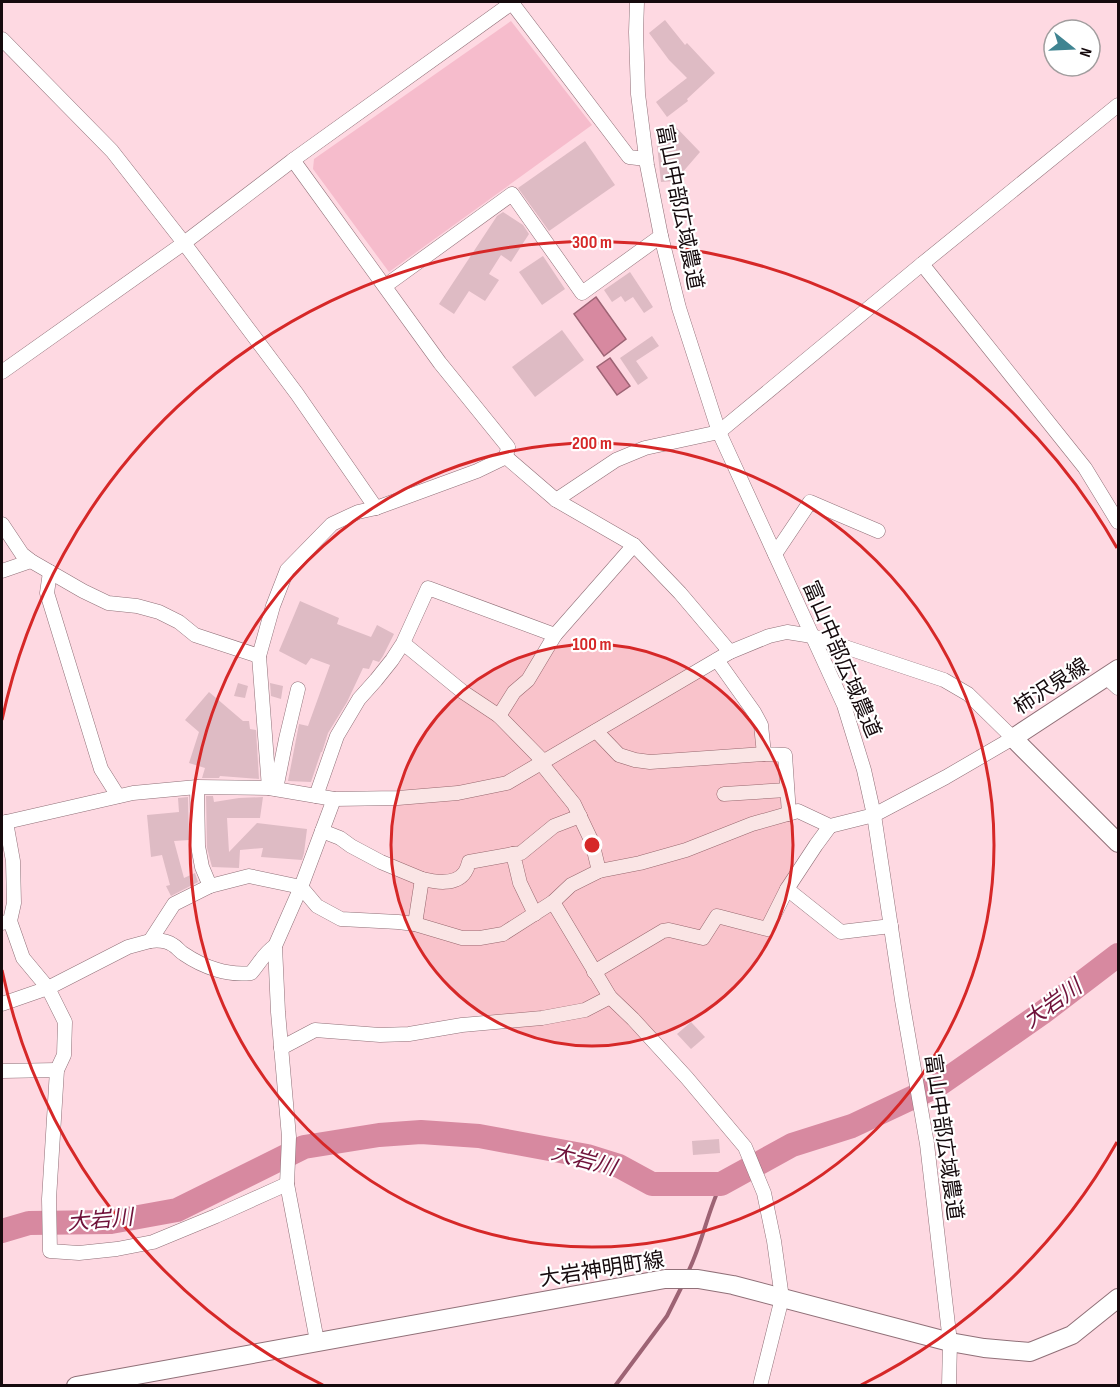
<svg xmlns="http://www.w3.org/2000/svg" width="1120" height="1387" font-family="'Sofia Sans Condensed','Noto Sans JP',sans-serif">
	<rect width="100%" height="100%" fill="#fed9e2"/>
	<!-- green -->
	<path fill="#f6bccc" d="M511,21L592,125L389,272L313,169L314,159Z"/>
	<!-- water -->
	<g fill="#d789a0" stroke="#9d6374" stroke-width="1.5">
		<path d="M596,297L626,339L604,356L574,314Z"/>
		<path d="M610,358L630,386L617,395L597,367Z"/>
	</g>
	<g fill="none" stroke-linecap="round" stroke-linejoin="round">
		<!-- stream -->
		<g stroke="#9d6374" stroke-width="4">
			<path d="M687,1274C702,1245 707,1213 721,1184"/>
			<path d="M615,1386L667,1316L683,1284"/>
		</g>
		<!-- river -->
		<path stroke="#d789a0" stroke-width="24" d="M2,1231L29,1223L111,1222L177,1210L304,1147L379,1135L421,1132L479,1136L587,1156L619,1166L652,1184H721L792,1145L852,1126L937,1086L1042,1013L1118,955"/>
	</g>
	<!-- building -->
	<g fill="#debbc4">
		<path d="M665,20L685,45L687,43L715,73L687,99L688,101L667,117L656,102L687,78L669,60L649,33Z"/>
		<path d="M671,122L700,152L675,181L661,182L657,145L665,143L659,133Z"/>
		<path d="M585,141L615,185L549,231L518,188Z"/>
		<path d="M503,212L523,225L529,234L511,262L501,255L489,274L499,280L485,301L469,291L454,314L439,304L497,216Z"/>
		<path d="M543,256L565,289L542,305L519,272Z"/>
		<path d="M630,272L653,307L644,313L633,297L625,302L621,296L612,302L604,290Z"/>
		<path d="M562,330L584,360L535,397L512,367Z"/>
		<path d="M652,336L659,346L636,361L648,378L638,385L620,358Z"/>
		<path d="M300,601L339,618L337,624L371,637L377,625L394,634L383,656L379,662L373,660L369,669L363,668L347,702L328,733L322,752H321L311,782L288,781L299,724L308,726L330,665L311,658L306,665L279,651Z"/>
		<path d="M238,683L248,686L245,698L234,696Z"/>
		<path d="M270,683L283,686L281,699L271,696Z"/>
		<path d="M209,692L243,721H249L250,729L256,730L259,779L220,776L219,778H202L205,768L189,763L199,732L185,720Z"/>
		<path d="M206,796H213L214,802L239,798L263,797L260,818H227L229,852L257,823L307,829L304,853L302,860L261,857L263,848L240,850L239,868L212,867L207,848Z"/>
		<path d="M188,797L189,840L174,841L184,878L195,873L198,882L171,896L166,886L170,885L162,855L151,857L147,815L179,812L178,798Z"/>
		<path d="M691,1022L705,1037L691,1049L677,1034Z"/>
		<path d="M719,1139L720,1153L693,1155L692,1141Z"/>
	</g>
	<g fill="none" stroke-linecap="round" stroke-linejoin="round">
		<!-- minor casing -->
		<g stroke="#907078" stroke-width="15">
			<g id="minor">
				<path d="M637,2L636,32L638,94L647,165L661,236L679,308L719,432L844,705L864,770L874,815L902,1000L927,1144L950,1342L949,1386"/>
				<path d="M512,3L629,157L646,159"/>
				<path d="M2,39L112,151L184,243L297,394L376,508"/>
				<path d="M293,160L440,363L508,447L506,457"/>
				<path d="M922,264L1085,468L1118,522"/>
				<path d="M385,286L512,194L582,293L661,236"/>
				<path d="M2,372L184,243L293,160L513,2"/>
				<path d="M556,500L616,460L645,448L719,432L922,264L1118,105"/>
				<path d="M2,524L22,554L31,561L83,591L108,603L137,606L159,612L179,622L195,635L259,656"/>
				<path d="M775,554L810,502L878,531"/>
				<path d="M2,571L31,561"/>
				<path d="M50,572L47,593L101,769L118,796"/>
				<path d="M555,635L634,545"/>
				<path d="M717,660L754,712L761,725L764,754L785,755L789,814"/>
				<path d="M1106,677L1118,688"/>
				<path d="M499,716L544,762"/>
				<path d="M596,731L619,755L635,760L650,762L764,754"/>
				<path d="M541,763L574,804L592,842L599,871"/>
				<path d="M197,787L198,846L202,867L210,886"/>
				<path d="M269,788L259,656L273,606L287,570L332,524L358,512L376,508L477,471L506,457L556,500L634,545L680,593L730,652"/>
				<path d="M276,789L286,739L298,689"/>
				<path d="M724,794L787,790"/>
				<path d="M316,796L337,736L359,699L376,680L392,660L403,643L428,588L555,635L528,680L514,692L499,716L463,692L403,643"/>
				<path d="M2,823L133,793L197,787L269,788L334,799L398,798L458,793L507,783L730,652L769,636L787,632L812,636L944,680L968,694L1013,738L946,777L874,815L830,826L798,811L752,824L686,850L640,863L599,871L571,885L553,902L503,934L480,938H462L415,924L398,922L341,919L317,906L301,887L249,876L210,886L174,904L150,941L128,947L48,988L2,1004"/>
				<path d="M322,831L340,838L351,846L381,862L422,879"/>
				<path d="M787,889L841,932L891,926"/>
				<path d="M553,902L610,997L633,1019L687,1078L745,1147L764,1193L774,1241L782,1298L760,1386"/>
				<path d="M535,914L520,883L513,854L521,853L554,826L580,816"/>
				<path d="M10,921L23,958L48,988L65,1022L64,1055L57,1070L49,1199L50,1251L79,1253L117,1249L153,1242L216,1216L287,1184"/>
				<path d="M2,923L10,921L14,903L13,861L6,822"/>
				<path d="M415,924L422,879C435,882 456,886 465,872C467,869 468,866 469,862L513,854"/>
				<path d="M150,941C158,940 166,940 173,945C177,947 180,952 184,954C203,967 228,976 251,973C259,964 264,953 275,946"/>
				<path d="M594,972L663,931L669,930L703,938L717,916L767,929L787,889L816,845L830,826"/>
				<path d="M281,1048L315,1030L380,1035L409,1034L462,1025L542,1018L585,1010L610,997"/>
				<path d="M2,1071L57,1070"/>
				<path d="M317,1341L287,1184L289,1137L278,1012L275,946L301,887L334,799"/>
			</g>
		</g>
		<!-- major casing -->
		<g stroke="#907078" stroke-width="20">
			<g id="major">
				<path d="M1118,669L1013,738L1118,843"/>
				<path d="M76,1386L665,1279H698L733,1285L950,1342L984,1348L1030,1352L1072,1335L1118,1298"/>
			</g>
		</g>
		<!-- minor -->
		<use href="#minor" stroke="#fff" stroke-width="14"/>
		<!-- major -->
		<use href="#major" stroke="#fff" stroke-width="18"/>
	</g>
	<!-- distance rings -->
	<circle cx="592" cy="845" r="201" fill="#d62828" fill-opacity=".12"/>
	<g fill="none" stroke="#d62828" stroke-width="3">
		<circle cx="592" cy="845" r="201"/>
		<circle cx="592" cy="845" r="402"/>
		<path d="M1117 1142A603 603 0 0 1 861 1385M323 1385A603 603 0 0 1 2 970M2 720A603 603 0 0 1 1117 548"/>
	</g>
	<g text-anchor="middle" stroke-width="4.5" stroke-linejoin="round" paint-order="stroke">
		<!-- street labels -->
		<g font-size="21" fill="#150a0d" stroke="#fff">
			<text transform="translate(680 207) rotate(79)" y="7">富山中部広域農道</text>
			<text transform="translate(842 659) rotate(67)" y="7">富山中部広域農道</text>
			<text transform="translate(1051 686) rotate(-33)" y="7">柿沢泉線</text>
			<text transform="translate(944 1137) rotate(82)" y="7">富山中部広域農道</text>
			<text transform="translate(602 1269) rotate(-9)" y="7">大岩神明町線</text>
		</g>
		<!-- water labels -->
		<g font-size="22" font-style="italic" fill="#6f123a" stroke="#fff">
			<text transform="translate(1052 1003) rotate(-36)" y="8">大岩川</text>
			<text transform="translate(584 1159) rotate(15)" y="8">大岩川</text>
			<text transform="translate(100 1219) rotate(-5)" y="8">大岩川</text>
		</g>
	</g>
	<circle cx="592" cy="845" r="9" fill="#d62828" stroke="#fff" stroke-width="3"/>
	<g font-size="18" text-anchor="middle" font-weight="bold" fill="#d62828" stroke="#fff" stroke-width="4.5" stroke-linejoin="round" paint-order="stroke">
		<text x="592" y="248">300 m</text>
		<text x="592" y="449">200 m</text>
		<text x="592" y="650">100 m</text>
	</g>
	<!-- border -->
	<rect width="1120" height="1387" fill="none" stroke="#150a0d" stroke-width="6"/>
	<!-- north arrow -->
	<g transform="translate(1072 48) rotate(108)"><circle r="28" fill="#ffffff" stroke="#a19d9e" stroke-width="1.5"/>
	<path d="M0-4.5L10 22L0 15L-10 22Z" fill="#3f8491"/>
	<text y="-9" font-size="16" font-weight="bold" text-anchor="middle" fill="#150a0d">N</text>
	</g>
</svg>
